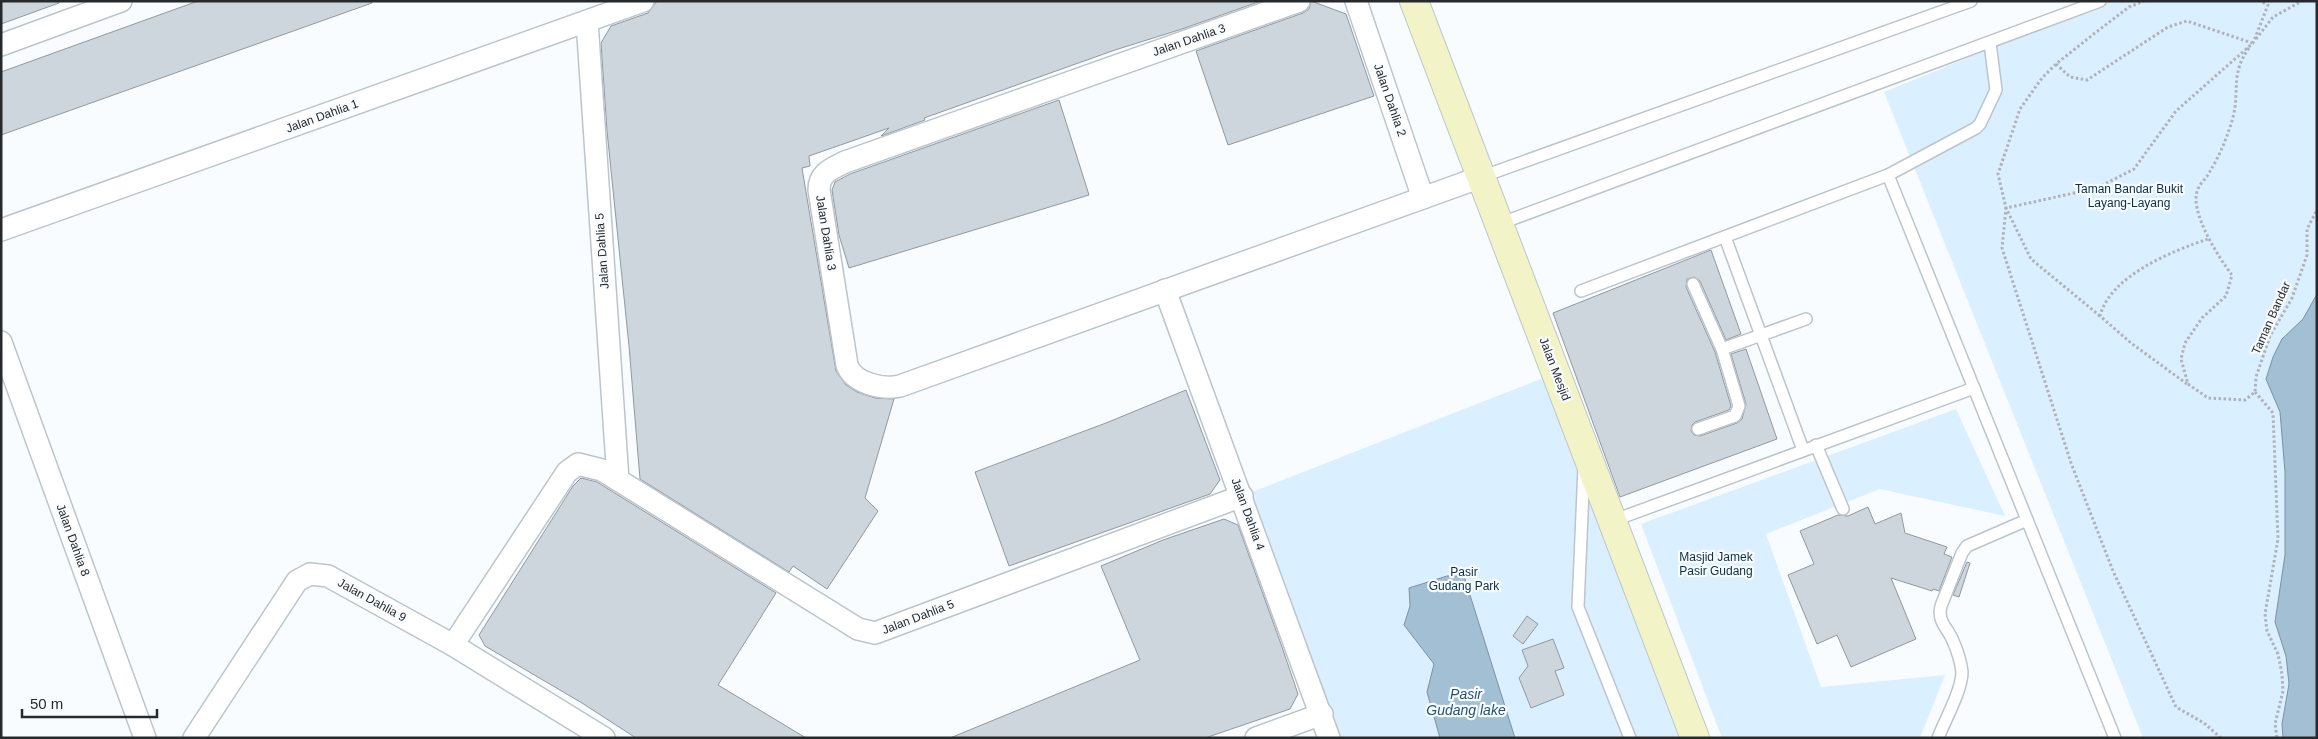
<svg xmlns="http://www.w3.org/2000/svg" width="2318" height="739" font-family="Helvetica,sans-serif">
	<rect width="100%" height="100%" fill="#f8fcfe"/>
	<!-- green -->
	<g fill="#daefff">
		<path d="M2108,1H2317V738H2143L1884,92Z"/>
		<path d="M1556,373L1695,738H1329L1242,496Z"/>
		<path d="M1956,409L2005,516L1880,489L1766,534L1821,687L1945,675L1920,738H1722L1641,524Z"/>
	</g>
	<!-- water -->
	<g fill="#a2bfd3" stroke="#7d92a1">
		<path d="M2317,294V738H2283L2282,724L2289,684L2286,656L2275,622L2285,555V472L2280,412L2266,379L2273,357L2282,339L2303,319Z"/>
		<path d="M1447,576H1464L1515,738H1440L1427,692L1434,664L1404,625L1410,606L1409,588Z"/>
	</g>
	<!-- building -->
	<g fill="#ced6dd" stroke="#91999f">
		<path d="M1,1H59V3L1,24Z"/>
		<path d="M198,1H372V3L1,135V72Z"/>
		<path d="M657,1H1261L1182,29L1115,50L924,118L925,120L881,136L889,128L809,156L810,166L802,168L836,371L846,385L857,392L875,398L894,399L865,498L878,511L827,589L793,566L789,572L640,479L629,346L607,131L601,43L611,26L648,13Z"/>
		<path d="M1311,1L1346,14L1374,96L1228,145L1196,51L1303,13L1309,9Z"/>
		<path d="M1059,100L1089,195L849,268L839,235L832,190L835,182L850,174Z"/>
		<path d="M1711,250L1741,334L1726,340L1700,281L1694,277L1687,279L1686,287L1715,352L1731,406L1729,410L1695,422L1692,425L1691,431L1694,435L1700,436L1737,423L1742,419L1746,404L1731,354L1746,349L1777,439L1620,497L1553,313Z"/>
		<path d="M1186,390L1220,480L1210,494L1009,566L975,472L1106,423Z"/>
		<path d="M581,478L597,482L776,593L718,685L806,738H636L582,703L485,646L479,635L573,486Z"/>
		<path d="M1868,507L1875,524L1901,513L1905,533L1947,547L1944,554L1952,557L1939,591L1933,589L1932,591L1891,578L1916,639L1851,667L1837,635L1817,644L1788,575L1814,564L1800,531L1838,515L1848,516Z"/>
		<path d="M1224,519L1238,525L1282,647L1298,694L1290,709L1205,738H950L1140,660L1101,566L1163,540Z"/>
		<path d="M1967,562L1970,563L1959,597L1953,595Z"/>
		<path d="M1527,616L1538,624L1523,644L1513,636Z"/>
		<path d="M1553,639L1564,668L1555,671L1564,695L1531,708L1519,678L1528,666L1522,650Z"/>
	</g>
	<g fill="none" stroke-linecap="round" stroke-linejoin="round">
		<!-- lane casing -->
		<g stroke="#bcc5cb" stroke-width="14">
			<g id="lane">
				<path d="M1888,175L2115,738"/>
				<path d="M1481,177L1971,1"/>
				<path d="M1499,224L2100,1"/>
				<path d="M1725,237L1803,450"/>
				<path d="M1693,284L1722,349L1739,406L1735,416L1698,429"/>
				<path d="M1581,291L1888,175L1976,128L1980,124L1996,90L1990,43"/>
				<path d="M1722,349L1806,319"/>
				<path d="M1816,445L1843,509"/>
				<path d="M1584,467L1578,607L1630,738"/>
				<path d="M1612,521L1974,388"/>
				<path d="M1938,738C1945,720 1962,690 1962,672C1961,663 1957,650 1953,641C1948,628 1937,622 1941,606L1962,553L1967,546L2027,520"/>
			</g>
		</g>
		<!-- street casing -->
		<g stroke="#bcc5cb" stroke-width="24">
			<g id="street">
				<path d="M1299,1L845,162C831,169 819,173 819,190L847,365C853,383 882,390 900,386L1481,177"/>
				<path d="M1356,1L1423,198"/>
				<path d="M587,21L618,480"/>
				<path d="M1,45L121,1"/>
				<path d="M1,230L643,1"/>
				<path d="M1165,290L1329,738"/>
				<path d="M1,342L145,738"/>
				<path d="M453,645L567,472L578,464L602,470L858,629L875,633L1242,496"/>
				<path d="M194,738L297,581L310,574L328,576L453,645L604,738"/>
				<path d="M1256,738L1322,714"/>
			</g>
		</g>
		<!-- secondary casing -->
		<g stroke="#bcc5cb" stroke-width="30">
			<path id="secondary" d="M1414,1L1695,738"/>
		</g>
		<!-- path -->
		<g stroke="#afb3b5" stroke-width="3" stroke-dasharray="2.5 2.5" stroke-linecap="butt">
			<path d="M2256,39L2273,17L2302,1"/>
			<path d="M2249,48C2230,74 2240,91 2233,117C2228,136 2219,157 2209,173C2206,179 2200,183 2198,189C2188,210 2219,258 2232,275L2226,296L2202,318L2185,343L2181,359L2188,384L2208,398L2245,400L2255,392L2256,377L2270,336L2292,298L2307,255V229L2317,210"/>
			<path d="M2056,64L2070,77L2087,80L2168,27L2187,21L2252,43"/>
			<path d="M2100,316L2031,259L2006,208L1998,174L2020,109L2042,78L2056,64L2095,33L2129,7L2144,1"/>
			<path d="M2187,384L2131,343L2100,316C2110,276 2172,251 2208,239"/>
			<path d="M2255,392L2273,413L2278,539L2265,614L2267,631L2278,654L2282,674L2283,691L2275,724L2277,738"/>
			<path d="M2221,738L2204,723L2176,707L2113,571L2071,463L2002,248L2006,208L2097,188L2134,169L2176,111L2253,43L2268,5L2260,1"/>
		</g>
		<!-- lane -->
		<use href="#lane" stroke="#fff" stroke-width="11"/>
		<!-- street -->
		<use href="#street" stroke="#fff" stroke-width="21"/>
		<!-- secondary -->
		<use href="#secondary" stroke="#f2f4c7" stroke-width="28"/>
	</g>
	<g text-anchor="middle" stroke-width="4.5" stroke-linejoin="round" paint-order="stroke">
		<!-- street labels -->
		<g font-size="12" fill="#272a2d" stroke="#f8fcfe">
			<text transform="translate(1189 40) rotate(-19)" y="4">Jalan Dahlia 3</text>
			<text transform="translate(1390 100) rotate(71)" y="4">Jalan Dahlia 2</text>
			<text transform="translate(322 116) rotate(-20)" y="4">Jalan Dahlia 1</text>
			<text transform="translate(826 233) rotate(81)" y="4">Jalan Dahlia 3</text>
			<text transform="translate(602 251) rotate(-94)" y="4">Jalan Dahlia 5</text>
			<text transform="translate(2271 318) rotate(-66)" y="4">Taman Bandar</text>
			<text transform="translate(1555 369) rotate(69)" y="4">Jalan Mesjid</text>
			<text transform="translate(1248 514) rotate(70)" y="4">Jalan Dahlia 4</text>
			<text transform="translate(73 540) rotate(70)" y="4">Jalan Dahlia 8</text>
			<text transform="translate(372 600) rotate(29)" y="4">Jalan Dahlia 9</text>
			<text transform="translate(918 617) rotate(-21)" y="4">Jalan Dahlia 5</text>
		</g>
		<!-- park labels -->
		<g font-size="12" fill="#092f45" stroke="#f8fcfe">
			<text x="2129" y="193">Taman Bandar Bukit<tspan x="2129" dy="14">Layang-Layang</tspan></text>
			<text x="1716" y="561">Masjid Jamek<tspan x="1716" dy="14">Pasir Gudang</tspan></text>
			<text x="1464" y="576">Pasir<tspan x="1464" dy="14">Gudang Park</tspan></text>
		</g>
		<!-- water labels -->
		<g font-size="14" font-style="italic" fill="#235372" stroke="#f8fcfe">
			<text x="1466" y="699">Pasir<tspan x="1466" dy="16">Gudang lake</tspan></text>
		</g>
	</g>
	<!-- border -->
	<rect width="2318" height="739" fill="none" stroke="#272a2d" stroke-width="5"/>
	<!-- scale -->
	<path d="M22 709v8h135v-8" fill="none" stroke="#272a2d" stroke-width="2.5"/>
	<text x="30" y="709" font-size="15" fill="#272a2d" stroke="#f8fcfe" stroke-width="4" paint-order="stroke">50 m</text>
</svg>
